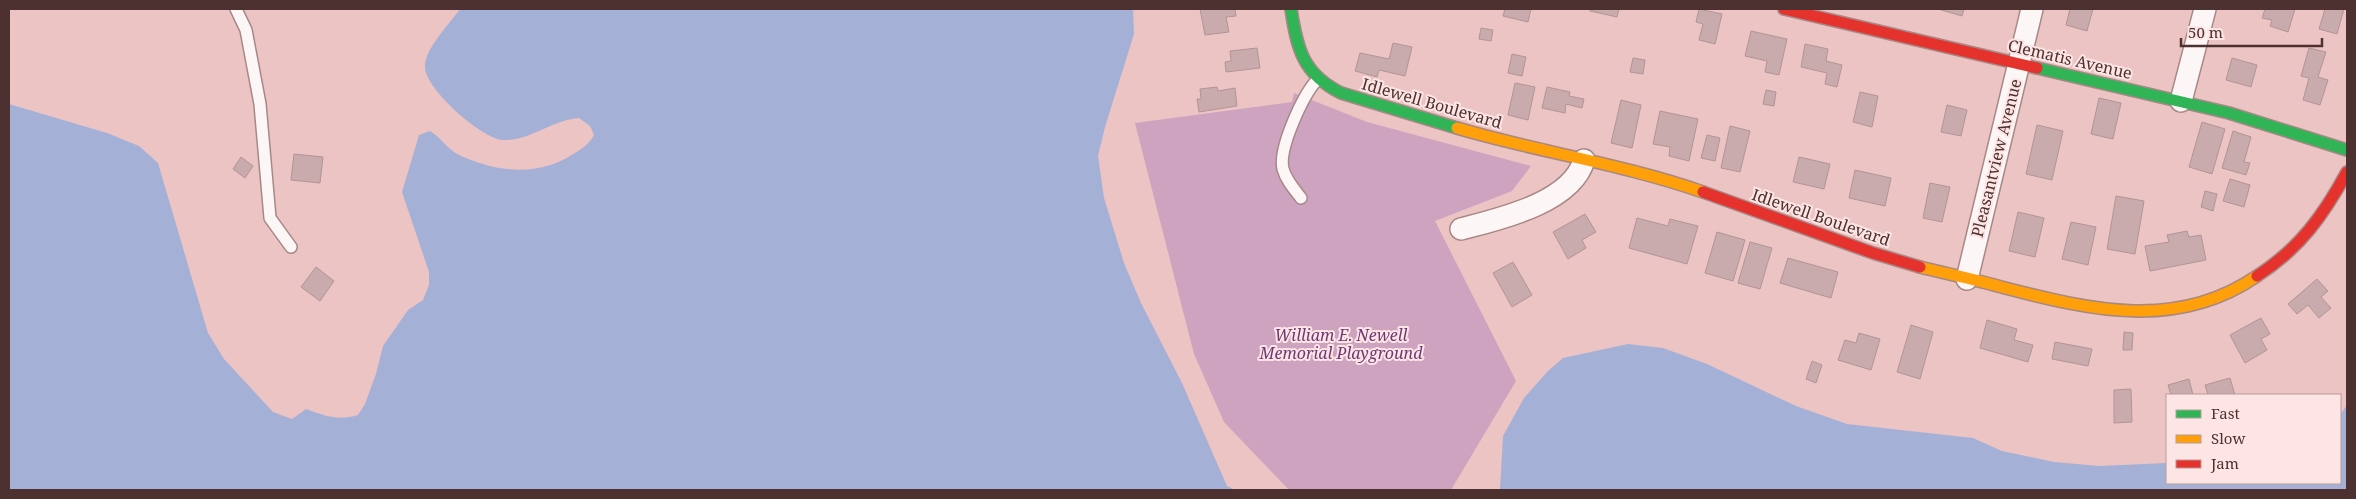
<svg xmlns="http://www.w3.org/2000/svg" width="2356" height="499" font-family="'Noto Serif',serif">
	<rect width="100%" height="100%" fill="#ecc4c3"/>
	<!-- green -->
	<path fill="#cea3bf" d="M1294,93L1367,122L1531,166L1512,191L1435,221L1516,381L1451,490H1289L1224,422L1194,354L1135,123L1292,102Z"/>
	<!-- water -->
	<g fill="#a5b0d7">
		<path d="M460,9H1133L1134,34L1105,127L1098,156L1104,198L1124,263L1141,303L1182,383L1227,486L1235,490H9V104L107,133L139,146L158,163L208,333L224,359L273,412L292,419L306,409C325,416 339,421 358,415L365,404L376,374L383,346L408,310L423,300L429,285V272L402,192L419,135L430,131C440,137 447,148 457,154C494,172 538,178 575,153C583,148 589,144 594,135L590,126L579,118C552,120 530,141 503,140C482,139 425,89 425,67C424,50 450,23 460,9Z"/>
		<path d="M1628,344L1663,348L1707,364L1796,406L1847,424L1973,438L2002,451L2054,462L2099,466L2167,463V483H2340V415L2347,405V490H1500L1503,436L1524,398L1548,371L1563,358Z"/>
	</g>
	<!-- building -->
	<g fill="#c9aaad" stroke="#b29497">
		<path d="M1200,9H1235L1236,16L1226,17L1229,32L1205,35Z"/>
		<path d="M1505,9H1531L1528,22L1503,16Z"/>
		<path d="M1590,9H1619L1617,17L1590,11Z"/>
		<path d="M1699,9L1722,14L1715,44L1699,40L1703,24L1696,22Z"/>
		<path d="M1938,9H1964L1962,16Z"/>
		<path d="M2070,9H2093L2087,31L2066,25Z"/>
		<path d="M2265,9H2295L2288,32L2270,26L2272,20L2262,18Z"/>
		<path d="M2325,9H2344L2337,34L2319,29Z"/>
		<path d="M1481,28L1493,30L1491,41L1479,39Z"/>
		<path d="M1751,31L1787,39L1779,75L1765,72L1767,61L1745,56Z"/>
		<path d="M1393,43L1412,47L1405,76L1379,70L1377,77L1355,71L1360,53L1389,59Z"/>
		<path d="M1805,44L1828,49L1826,61L1842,65L1837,87L1825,84L1827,73L1801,67Z"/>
		<path d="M1257,48L1260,68L1226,72L1225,62L1231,61L1230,51Z"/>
		<path d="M2309,48L2326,52L2318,77L2328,80L2320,105L2303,100L2309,78L2301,76Z"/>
		<path d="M1512,54L1526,57L1522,76L1508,73Z"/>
		<path d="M1633,58L1645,60L1643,74L1630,72Z"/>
		<path d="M2232,58L2257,65L2251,87L2226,80Z"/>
		<path d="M1515,83L1535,87L1528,120L1508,115Z"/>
		<path d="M1217,87L1218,91L1235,88L1237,106L1199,112L1197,99H1201L1200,89Z"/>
		<path d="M1547,87L1570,92L1569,96L1584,99L1582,108L1566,104L1565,113L1542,108Z"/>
		<path d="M1766,90L1776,92L1774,106L1763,104Z"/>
		<path d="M1860,92L1878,96L1872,127L1853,122Z"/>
		<path d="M2099,98L2121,103L2113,139L2091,134Z"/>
		<path d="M1621,100L1641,105L1632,148L1611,143Z"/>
		<path d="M1947,105L1967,110L1961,136L1941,132Z"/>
		<path d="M1660,111L1698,119L1689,161L1669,156L1670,147L1653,144Z"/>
		<path d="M2202,122L2225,129L2212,174L2189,167Z"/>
		<path d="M2037,125L2063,131L2052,180L2026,174Z"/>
		<path d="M1730,126L1750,131L1740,172L1721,168Z"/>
		<path d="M2233,131L2251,137L2244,162L2250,163L2246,175L2222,168Z"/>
		<path d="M1707,135L1720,138L1715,161L1701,158Z"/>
		<path d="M294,154L323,157L320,183L291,180Z"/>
		<path d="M241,157L253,166L245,178L233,169Z"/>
		<path d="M1799,157L1830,164L1824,189L1793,182Z"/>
		<path d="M1855,170L1891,178L1885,206L1849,198Z"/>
		<path d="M2230,179L2250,185L2244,207L2223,201Z"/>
		<path d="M1930,183L1950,187L1942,222L1923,218Z"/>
		<path d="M2205,191L2217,194L2213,211L2201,207Z"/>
		<path d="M2116,196L2144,201L2135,254L2107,249Z"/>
		<path d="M2018,212L2044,218L2035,257L2009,251Z"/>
		<path d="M1585,214L1596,232L1582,240L1586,248L1568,259L1553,232Z"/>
		<path d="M1637,218L1668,226L1670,219L1698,226L1687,264L1629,248Z"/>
		<path d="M2071,222L2096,227L2088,265L2062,259Z"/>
		<path d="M2187,231L2189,237L2201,235L2206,260L2150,271L2145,246L2169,242L2167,235Z"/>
		<path d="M1717,232L1745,240L1733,281L1705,273Z"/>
		<path d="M1750,242L1772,248L1760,289L1738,283Z"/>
		<path d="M1788,258L1838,272L1831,298L1780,283Z"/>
		<path d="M1513,262L1532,295L1512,307L1493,273Z"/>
		<path d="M316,267L334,281L320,301L301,287Z"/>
		<path d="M2317,279L2328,291L2321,297L2331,308L2319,318L2308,305L2297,314L2288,304Z"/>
		<path d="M2261,318L2270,334L2261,339L2267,350L2245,363L2230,335Z"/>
		<path d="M1987,320L2017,329L2014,340L2033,345L2028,362L1980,348Z"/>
		<path d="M1911,325L1933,332L1920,379L1897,372Z"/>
		<path d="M2124,332L2133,333L2132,350H2123Z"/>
		<path d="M1859,333L1880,339L1871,370L1838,360L1845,340L1856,343Z"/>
		<path d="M2055,342L2092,349L2088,366L2052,359Z"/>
		<path d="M1812,361L1822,365L1816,383L1806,379Z"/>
		<path d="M2230,378L2235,395H2208L2205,385Z"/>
		<path d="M2189,379L2193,395H2171L2168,385Z"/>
		<path d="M2131,389L2132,422L2114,423V390Z"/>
	</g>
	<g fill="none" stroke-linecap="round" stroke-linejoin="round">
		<!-- lane casing -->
		<g stroke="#a68887" stroke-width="14">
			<g id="lane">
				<path d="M236,9L246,30L260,104L270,218L291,247"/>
				<path d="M1301,198C1294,189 1286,180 1283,169C1278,149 1303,95 1317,80"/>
			</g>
		</g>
		<!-- street casing -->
		<g stroke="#a68887" stroke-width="24">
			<g id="street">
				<path d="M2181,101L2205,9"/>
				<path d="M1461,229C1499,219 1572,203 1584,160"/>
				<path d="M1967,279L2032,9"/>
			</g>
		</g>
		<!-- fast casing -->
		<g stroke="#a68887" stroke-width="14">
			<g id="fast">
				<path d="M1291,9C1297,49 1303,74 1341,93L1457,128"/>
				<path d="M2037,68L2229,113L2347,150"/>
			</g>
		</g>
		<!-- slow casing -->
		<g stroke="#a68887" stroke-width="14">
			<g id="slow">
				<path d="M1457,128C1538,152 1623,164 1703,192"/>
				<path d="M1920,267C1948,274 1977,280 2005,288C2091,310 2177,331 2257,276"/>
			</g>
		</g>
		<!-- jam casing -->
		<g stroke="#a68887" stroke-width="14">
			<g id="jam">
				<path d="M1784,9L2037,68"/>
				<path d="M1703,192L1873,253L1920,267"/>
				<path d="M2257,276C2300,248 2323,216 2347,172"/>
			</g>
		</g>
		<!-- lane -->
		<use href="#lane" stroke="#fcf6f6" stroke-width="11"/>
		<!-- street -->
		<use href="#street" stroke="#fcf6f6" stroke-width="21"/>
		<!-- fast -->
		<use href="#fast" stroke="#30b455" stroke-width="11"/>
		<!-- slow -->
		<use href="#slow" stroke="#ff9f0a" stroke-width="11"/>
		<!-- jam -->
		<use href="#jam" stroke="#e5322d" stroke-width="11"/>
	</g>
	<g text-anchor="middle" stroke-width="4" stroke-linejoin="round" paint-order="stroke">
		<!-- street labels -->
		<g font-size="16" fill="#4d3130" stroke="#fce5e4">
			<text transform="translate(2070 59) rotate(13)" y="6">Clematis Avenue</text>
			<text transform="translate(1432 103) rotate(16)" y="6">Idlewell Boulevard</text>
			<text transform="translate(1996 158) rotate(-76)" y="6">Pleasantview Avenue</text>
			<text transform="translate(1821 217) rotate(19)" y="6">Idlewell Boulevard</text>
		</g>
		<!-- park labels -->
		<g font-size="16" font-style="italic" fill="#6e3778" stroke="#fce5e4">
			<text x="1341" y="341">William E. Newell<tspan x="1341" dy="18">Memorial Playground</tspan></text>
		</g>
	</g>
	<!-- border -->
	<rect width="2356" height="499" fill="none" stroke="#4d3130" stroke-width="20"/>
	<!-- legend -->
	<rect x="2166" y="394" width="175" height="90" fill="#fce5e4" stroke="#b69d9c"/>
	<rect x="2176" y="410" width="25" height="8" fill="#30b455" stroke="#b69d9c"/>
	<text x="2211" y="419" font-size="15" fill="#4d3130">Fast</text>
	<rect x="2176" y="435" width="25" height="8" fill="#ff9f0a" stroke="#b69d9c"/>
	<text x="2211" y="444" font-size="15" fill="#4d3130">Slow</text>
	<rect x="2176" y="460" width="25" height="8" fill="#e5322d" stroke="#b69d9c"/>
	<text x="2211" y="469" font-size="15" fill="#4d3130">Jam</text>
	<!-- scale -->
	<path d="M2181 38v8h141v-8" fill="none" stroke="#4d3130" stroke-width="2.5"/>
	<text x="2188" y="38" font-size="15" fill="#4d3130" stroke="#fce5e4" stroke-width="4" paint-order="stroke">50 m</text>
</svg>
